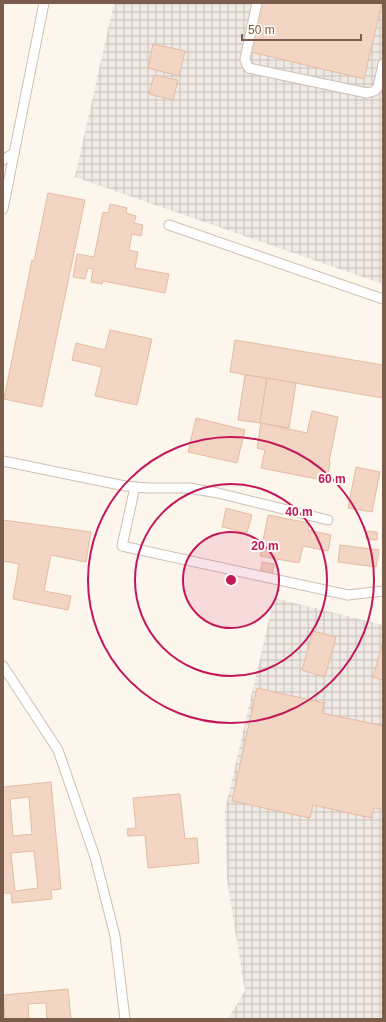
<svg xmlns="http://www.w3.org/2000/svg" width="386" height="1022" font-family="Arial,sans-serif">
	<defs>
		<pattern id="industrial-grid" width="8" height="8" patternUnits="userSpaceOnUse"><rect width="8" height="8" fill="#efe9e4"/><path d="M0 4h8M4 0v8" fill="none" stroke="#c7c0bb"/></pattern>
	</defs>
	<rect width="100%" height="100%" fill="#fdf6ec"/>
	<!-- industrial -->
	<g fill="url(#industrial-grid)">
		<path d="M114,3H383V284L75,177Z"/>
		<path d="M274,598L383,625V1019H228L245,991L227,880L225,810Z"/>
	</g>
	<!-- building -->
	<g fill="#f3d5c3" stroke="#e6bba3" fill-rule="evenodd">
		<path d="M262,3H382L364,79L251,52Z"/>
		<path d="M153,44L185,51L179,76L148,68Z"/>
		<path d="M154,75L178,80L173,100L149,94Z"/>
		<path d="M48,193L85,200L42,407L4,399L32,260L34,261Z"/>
		<path d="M110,204L127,208L126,213L136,216L134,223L143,225L141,236L132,234L129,250L138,252L135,268L169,274L165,293L103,281L102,284L91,282L93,269L88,268L85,279L73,277L77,254L94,257L103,212L108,213Z"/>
		<path d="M110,330L152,339L137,405L95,396L102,367L72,360L76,343L105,350Z"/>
		<path d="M235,340L383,365V398L230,372Z"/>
		<path d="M245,375L267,378L260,423L238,420Z"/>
		<path d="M267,378L296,383L289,428L260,423Z"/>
		<path d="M312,411L338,417L329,462H330L327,481L261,468L265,450L257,448L261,423L307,433Z"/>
		<path d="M196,418L245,430L237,463L188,452Z"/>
		<path d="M356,467L380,472L372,512L348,508Z"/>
		<path d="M226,508L252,515L247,533L222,527Z"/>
		<path d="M268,515L309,523L308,530L331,535L328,551L303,546L299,563L260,556Z"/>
		<path d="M3,520L91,532L86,562L51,555L44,591L71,596L68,610L13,599L19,564L3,561Z"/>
		<path d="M367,531L377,532V540L366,539Z"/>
		<path d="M340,545L379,550L376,567L338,562Z"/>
		<path d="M262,562L274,564L272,577L260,575Z"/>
		<path d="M313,631L336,637L325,677L302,670Z"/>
		<path d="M382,645H383V680L373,677Z"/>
		<path d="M257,688L324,703L322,713L383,726V810L374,808L371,818L313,805L310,818L232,801Z"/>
		<path d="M51,782L61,889L51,890L52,899L12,903L11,893H3V787ZM29,797L32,834L13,836L10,799ZM34,851L38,888L15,891L11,853Z"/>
		<path d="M180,794L185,839L197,838L199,863L148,868L145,835L128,836L127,829L136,828L133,798Z"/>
		<path d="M68,989L71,1019H47L46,1003L28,1004L29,1019H5L3,995Z"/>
	</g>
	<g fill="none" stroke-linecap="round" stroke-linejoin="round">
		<!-- service casing -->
		<g stroke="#d1beb0" stroke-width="11">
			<g id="service">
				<path d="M257,3L245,59L247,65L249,68L367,93L374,91L378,87L383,64"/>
				<path d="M3,160L14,153"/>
				<path d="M3,209L44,3"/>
				<path d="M169,225L383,299"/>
				<path d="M3,461L125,486L148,488H189L218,493L328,520"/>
				<path d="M135,487L122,546L348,595L383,591"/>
				<path d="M3,666L58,750L95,857L115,936L125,1019"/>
			</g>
		</g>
		<!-- service -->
		<use href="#service" stroke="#fff" stroke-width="9"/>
	</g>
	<!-- distance rings -->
	<circle cx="231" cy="580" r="48" fill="#c2185b" fill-opacity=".12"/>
	<g fill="none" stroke="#c2185b" stroke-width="2">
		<circle cx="231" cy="580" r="48"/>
		<circle cx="231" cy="580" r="96"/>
		<circle cx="231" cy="580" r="143"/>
	</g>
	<circle cx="231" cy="580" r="6" fill="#c2185b" stroke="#fffaf3" stroke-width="2"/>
	<g font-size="12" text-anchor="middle" font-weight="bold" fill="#c2185b" stroke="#fffaf3" stroke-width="4" stroke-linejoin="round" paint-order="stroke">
		<text x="332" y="483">60 m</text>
		<text x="299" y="516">40 m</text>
		<text x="265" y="550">20 m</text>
	</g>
	<!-- border -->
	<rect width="386" height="1022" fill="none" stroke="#7a5c4d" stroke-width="8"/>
	<!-- scale -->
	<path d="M242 34v6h119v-6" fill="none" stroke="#7a5c4d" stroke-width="2"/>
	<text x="248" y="34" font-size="12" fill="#7a5c4d" stroke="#fffaf3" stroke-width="3" paint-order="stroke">50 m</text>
</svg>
